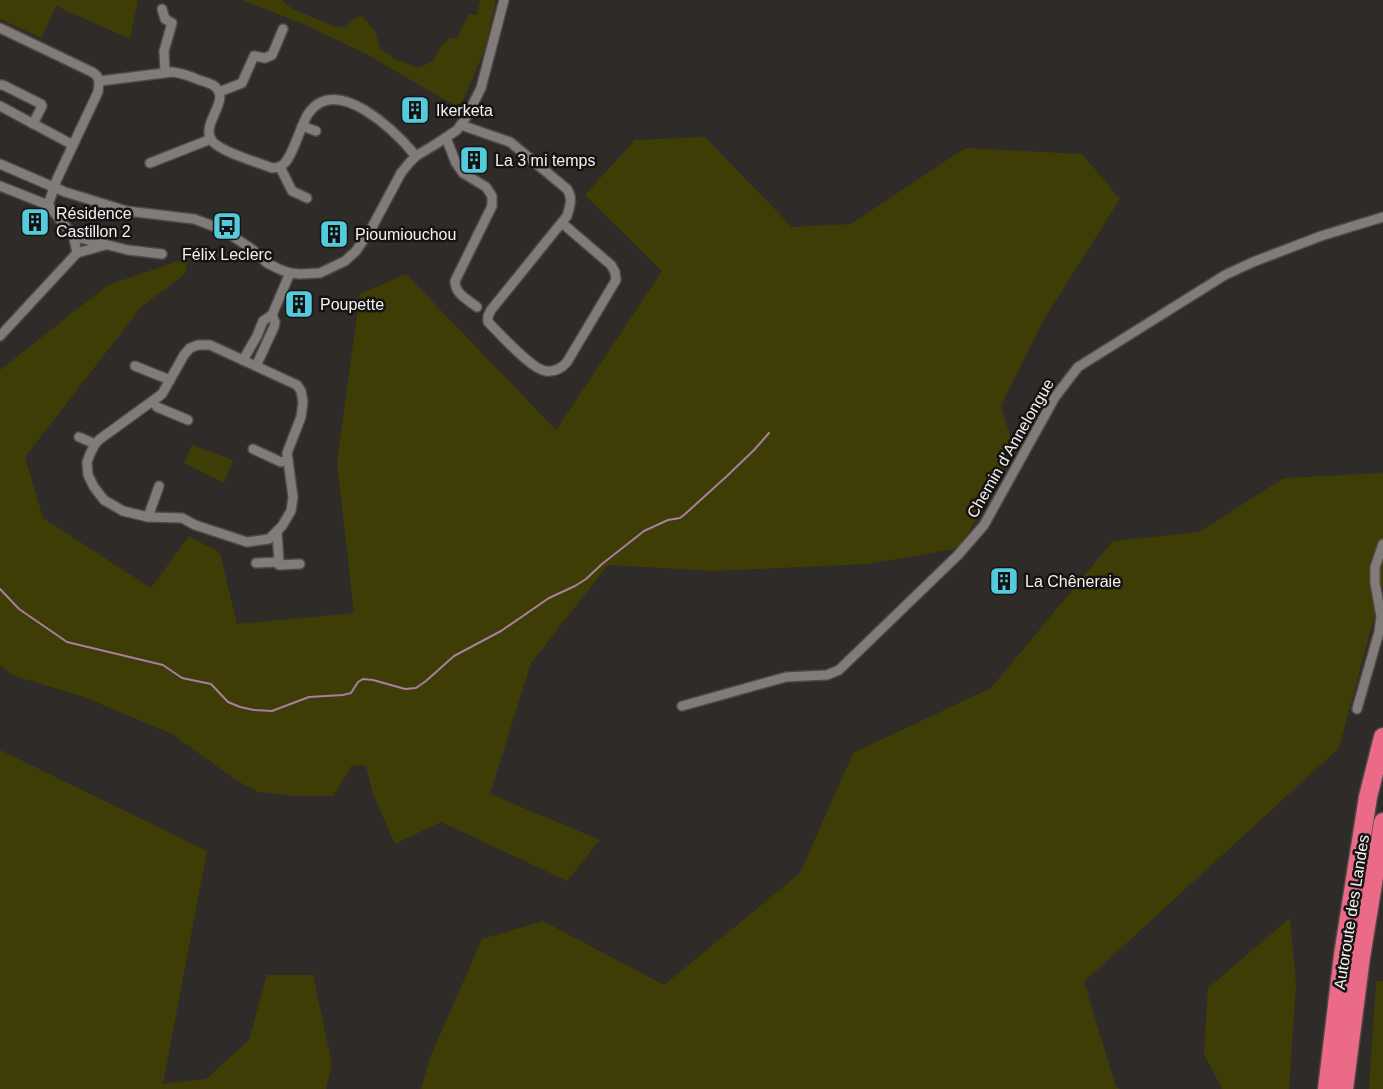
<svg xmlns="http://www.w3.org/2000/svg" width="1383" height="1089" font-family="Helvetica,sans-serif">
	<rect width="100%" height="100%" fill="#2f2b29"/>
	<!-- green -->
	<g fill="#3e3d05">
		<path d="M0,0H138L130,39L56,6L41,38L0,19Z"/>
		<path d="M242,0H281L293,9L333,26L345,28L354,19L362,16L375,31L380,49L395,59L419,68L434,60L439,49L448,39L458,37L469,14L477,15L480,0H496L485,49L462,103L454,105L366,54L306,25Z"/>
		<path d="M705,137L792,227L851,224L965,148L1082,154L1120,199L1043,321L1001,405L1014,451L960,548L867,564L715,571L608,565L531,663L490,794L600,840L567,881L441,822L395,844L373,794L366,766L352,765L333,796H296L258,792L236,780L172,734L84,697L15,676L0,665V370L108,285L188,258L185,274L142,306L25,457L43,518L151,588L189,536L220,553L237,624L354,613L337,462L360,294L406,274L556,430L662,271L585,195L635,140Z"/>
		<path d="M192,445L233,460L224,483L184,463Z"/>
		<path d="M1383,473V584L1339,748L1084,982L1116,1087L1120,1089H421L431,1055L482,939L543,921L664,985L800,873L853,753L991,688L1113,541L1199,532L1284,478Z"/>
		<path d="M0,750L207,851L163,1084L206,1079L249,1040L267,975H313L332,1064L326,1089H0Z"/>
		<path d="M1290,918L1296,984L1289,1089H1222L1204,1054L1208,988Z"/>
		<path d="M1376,981H1383V1089H1369Z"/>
	</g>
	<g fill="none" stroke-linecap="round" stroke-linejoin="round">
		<!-- stream -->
		<path stroke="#ab7da2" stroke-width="2" d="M0,589L19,609L67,642L163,665L182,678L211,684L228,702L240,707L254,710L272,711L309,697L343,695L351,693L358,682L363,679L373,680L405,689L416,688L426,681L454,656L501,631L549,598L575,586L586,579L602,564L644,531L668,520L680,518L684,515L727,476L754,450L769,433"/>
		<!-- minor casing -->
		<g stroke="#4c4947" stroke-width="12">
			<g id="minor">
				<path d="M162,9L165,19L172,23L164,51L165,72"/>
				<path d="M0,28L92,72C101,77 99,83 98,92L57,179L48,205"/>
				<path d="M100,81L172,72C182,73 190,76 199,80C203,81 209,83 213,85C234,99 199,123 212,141C221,152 257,162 272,168C274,168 279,167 281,166C292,161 300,126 308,114C336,72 396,132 416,156"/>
				<path d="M0,85H3L41,104L42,106L33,124"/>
				<path d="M219,92L242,83L254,56L265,58L272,55L283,29"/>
				<path d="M0,106L73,145"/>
				<path d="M461,125L510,142L567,189C573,198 570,206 567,216L491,310L488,316V322C499,333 532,370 546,371C555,372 562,368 567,362L616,280L615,272L611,265L562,223"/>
				<path d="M302,126L316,131"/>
				<path d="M446,138L456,163L463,173L486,187L492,196V206L455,281C455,294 467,299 477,307"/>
				<path d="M150,163L211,139"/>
				<path d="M0,164L65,192L127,211L194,219L216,227L231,235L253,250L267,263L281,270L290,273L300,274L320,273L345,261L356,251L371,229L401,173L410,162L416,156L436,144L457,130L467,116L481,88L504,0"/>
				<path d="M280,167L292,191L307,198"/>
				<path d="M0,186L48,205"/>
				<path d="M48,205L66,227L80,238L128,250L162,254"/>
				<path d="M73,233L77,253L105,245"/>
				<path d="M0,336L77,253"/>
				<path d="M198,345H210L297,385L301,391L303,402L301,417L287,453L293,497L291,511L282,526L269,539L247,542L195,525L182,518L148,517L123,511L104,500L94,487L88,475L87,462L90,454L95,444L100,439L162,394L184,355L190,348Z"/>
				<path d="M243,360L257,336L263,321L272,315L290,273"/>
				<path d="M135,366L170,380"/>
				<path d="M256,366L274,327L275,322L272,315"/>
				<path d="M153,402L157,407L188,420"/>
				<path d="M79,437L95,444"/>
				<path d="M253,449L281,462L288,460"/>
				<path d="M148,517L159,486"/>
				<path d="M279,562V565L300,564"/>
				<path d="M256,563L279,562L277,532"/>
				<path d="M682,706L786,677L827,675L839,670L958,555L984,525L1055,397L1078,367L1225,275L1253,262L1321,236L1383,217"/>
				<path d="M1357,709L1379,632L1381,616L1375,583V567L1383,544"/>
			</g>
		</g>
		<!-- motorway casing -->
		<g stroke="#4c4947" stroke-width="21">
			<g id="motorway">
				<path d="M1327,1089L1343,955L1368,797L1383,737"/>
				<path d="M1344,1089L1361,957L1383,822"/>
			</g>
		</g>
		<!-- minor -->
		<use href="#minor" stroke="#817c7a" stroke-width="9"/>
		<!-- motorway -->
		<use href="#motorway" stroke="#ea6a88" stroke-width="18"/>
	</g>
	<!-- icons -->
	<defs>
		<g id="building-square" transform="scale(1.5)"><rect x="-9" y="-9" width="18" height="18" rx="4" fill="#54cadd" stroke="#161413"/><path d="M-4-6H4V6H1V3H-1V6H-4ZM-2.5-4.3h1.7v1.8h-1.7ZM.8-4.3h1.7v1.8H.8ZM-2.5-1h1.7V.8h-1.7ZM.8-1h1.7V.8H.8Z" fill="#111"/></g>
		<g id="bus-square" transform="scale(1.5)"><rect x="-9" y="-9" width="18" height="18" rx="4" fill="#54cadd" stroke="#161413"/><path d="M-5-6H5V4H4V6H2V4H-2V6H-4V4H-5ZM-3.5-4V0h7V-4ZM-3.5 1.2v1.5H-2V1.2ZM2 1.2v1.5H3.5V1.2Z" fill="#111"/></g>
	</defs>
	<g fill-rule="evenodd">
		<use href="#building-square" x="415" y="110"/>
		<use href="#building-square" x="474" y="160"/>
		<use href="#building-square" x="35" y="222"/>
		<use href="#bus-square" x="227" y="226"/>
		<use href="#building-square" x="334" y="234"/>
		<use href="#building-square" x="299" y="304"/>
		<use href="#building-square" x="1004" y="581"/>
	</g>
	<g text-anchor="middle" stroke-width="5" stroke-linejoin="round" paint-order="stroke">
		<!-- poi labels -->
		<g font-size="16" fill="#f4f1f0" stroke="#161413" text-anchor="start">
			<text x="436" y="116">Ikerketa</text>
			<text x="495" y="166">La 3 mi temps</text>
			<text x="56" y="219">Résidence<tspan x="56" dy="18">Castillon 2</tspan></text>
			<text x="355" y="240">Pioumiouchou</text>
			<text x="227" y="260" text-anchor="middle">Félix Leclerc</text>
			<text x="320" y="310">Poupette</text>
			<text x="1025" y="587">La Chêneraie</text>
		</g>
		<!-- street labels -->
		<g font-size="16" fill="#f4f1f0" stroke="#161413">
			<text transform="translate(1010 448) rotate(-60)" y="6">Chemin d’Annelongue</text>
			<text transform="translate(1351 912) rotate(-81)" y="6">Autoroute des Landes</text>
		</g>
	</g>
</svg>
